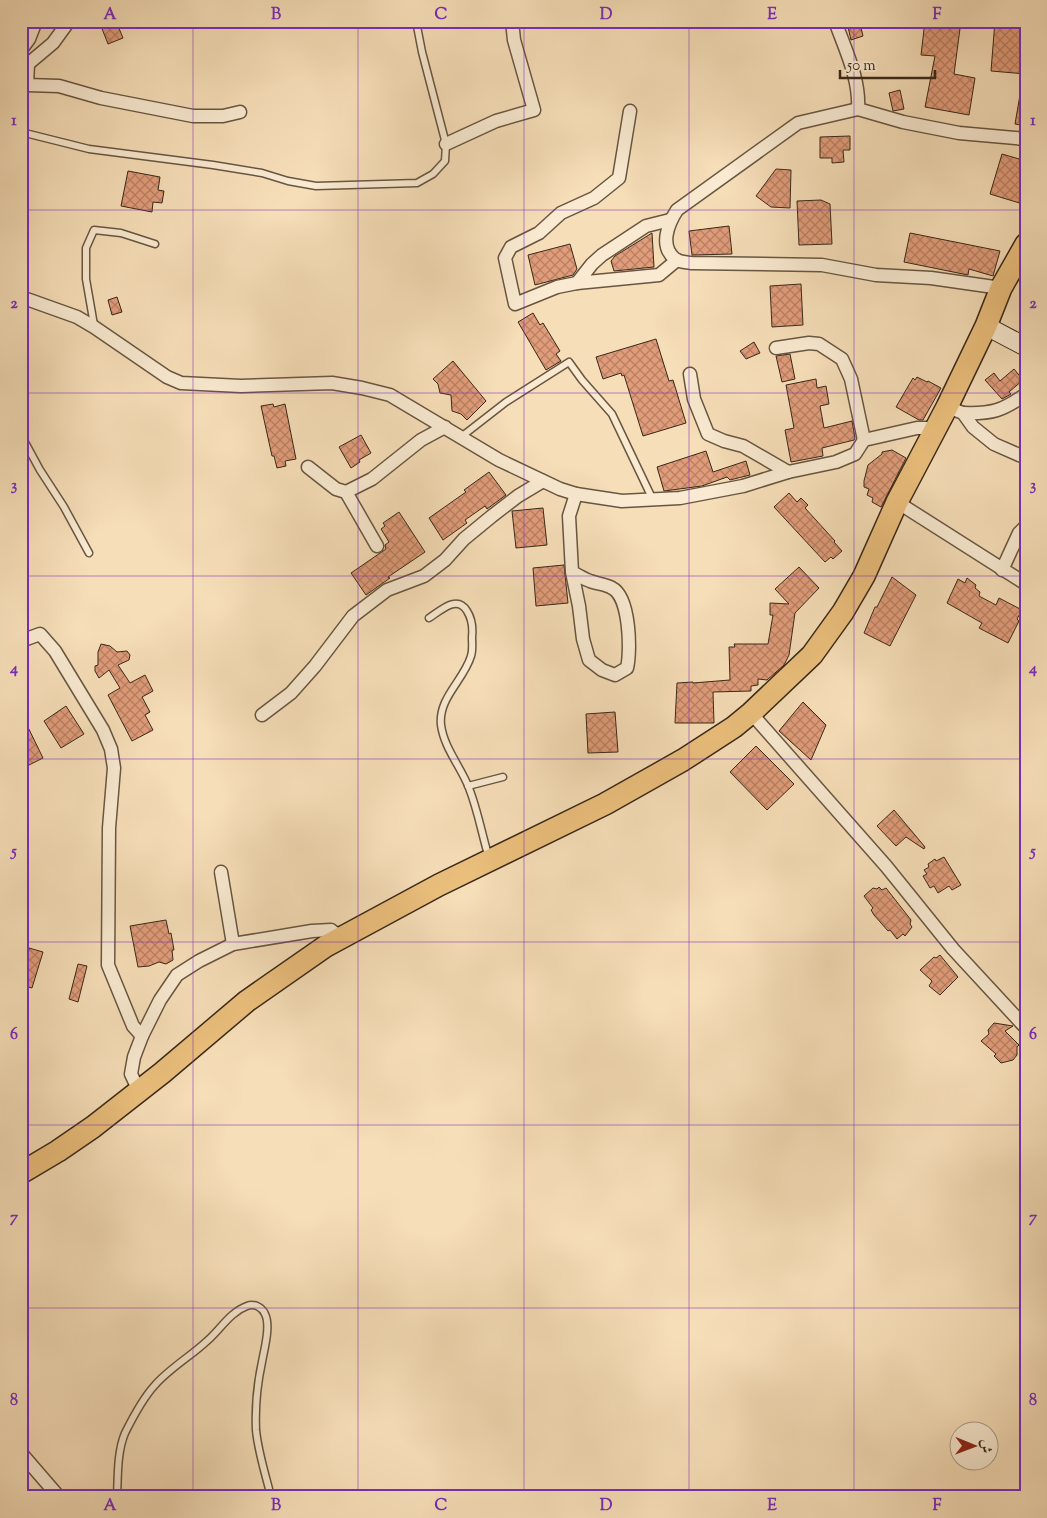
<svg xmlns="http://www.w3.org/2000/svg" width="1047" height="1518" font-family="'Sorts Mill Goudy',Amiri,serif">
	<defs>
		<pattern id="building-cross-hatch" width="8" height="8" patternUnits="userSpaceOnUse" patternTransform="scale(1.25)"><rect width="8" height="8" fill="#e19c7a"/><path d="M0 0l8 8M0 8l8-8" fill="none" stroke="#b77f63"/></pattern>
	</defs>
	<rect width="100%" height="100%" fill="#f6deb8"/>
	<filter id="stains"><feTurbulence type="fractalNoise" baseFrequency=".004" numOctaves="4"/><feColorMatrix values="0 0 0 0 .2 0 0 0 0 .09 0 0 0 0 .02 0 0 0 .5 -.17"/></filter>
	<radialGradient id="worn" r=".72"><stop offset=".6" stop-color="#630" stop-opacity="0"/><stop offset="1" stop-color="#630" stop-opacity=".3"/></radialGradient>
	<!-- building -->
	<g fill="url(#building-cross-hatch)" stroke="#392819">
		<path d="M99,21H116L123,38L108,44Z"/>
		<path d="M925,21H961L954,74L975,78L969,115L925,107L935,56L921,55Z"/>
		<path d="M995,21H1026V74L991,71Z"/>
		<path d="M860,24L863,36L851,40L848,27Z"/>
		<path d="M900,90L904,109L893,111L889,93Z"/>
		<path d="M1020,95L1026,96V126L1015,124Z"/>
		<path d="M850,136V150H843L844,162L832,163V158H820V137Z"/>
		<path d="M1002,154L1026,161V205L990,194Z"/>
		<path d="M776,169L791,170L790,208L771,207L756,196Z"/>
		<path d="M128,171L160,177L158,190L164,191L162,203L153,202L152,212L121,206Z"/>
		<path d="M821,200L830,204L832,244L799,245L797,201Z"/>
		<path d="M729,226L732,254L692,255L689,231Z"/>
		<path d="M652,233L654,267L614,271L611,261L615,256Z"/>
		<path d="M910,233L1000,251L993,276L969,269L968,275L904,262Z"/>
		<path d="M570,244L577,269L573,275L535,285L528,255Z"/>
		<path d="M801,284L803,325L772,327L770,286Z"/>
		<path d="M117,297L122,312L112,315L108,300Z"/>
		<path d="M533,313L540,325L543,323L560,351L556,354L561,361L546,370L518,322Z"/>
		<path d="M656,339L669,381L673,380L686,423L643,436L624,375L622,376L621,373L603,379L596,357Z"/>
		<path d="M754,342L760,353L746,359L740,351Z"/>
		<path d="M790,354L795,379L782,382L776,356Z"/>
		<path d="M453,361L486,401L467,420L461,414L452,411L451,395L440,393L438,384L433,379Z"/>
		<path d="M1014,369L1023,380L1009,392L1011,394L1002,399L985,380L994,373L1000,381Z"/>
		<path d="M917,377L927,382L928,381L941,388L923,420H919L896,407L913,378L915,380Z"/>
		<path d="M816,379L817,388L826,386L829,404L820,406L824,428L852,421L855,438L854,440L822,448L823,456L791,462L785,430L794,428L786,385Z"/>
		<path d="M273,404L274,407L285,404L296,459L285,461L286,466L277,468L274,456H272L261,406Z"/>
		<path d="M361,435L371,453L359,460L360,462L351,468L339,447Z"/>
		<path d="M892,450L906,458L881,507L872,502L873,498L867,495L869,489L864,487V481L868,465L882,454V452Z"/>
		<path d="M706,451L713,472L746,461L750,475L730,480L727,477L702,486L664,491L657,467Z"/>
		<path d="M489,472L506,495L487,509L485,506L465,520L467,523L443,540L429,518L466,492L464,490Z"/>
		<path d="M789,493L797,502L801,498L808,505L805,508L835,541L834,542L842,551L833,559L831,557L825,562L774,507Z"/>
		<path d="M543,508L547,545L516,548L512,511Z"/>
		<path d="M399,512L425,552L388,577L390,578L366,595L351,573L386,549L385,545L389,542L381,529L385,526L383,523Z"/>
		<path d="M564,565L568,603L536,606L533,568Z"/>
		<path d="M799,567L819,588L795,613L789,655L784,665L767,680L758,679V685L751,686V691L713,692L714,723H675L677,683L693,682V683L730,680L729,647H735L734,644H768L773,615H770V603L789,604L775,589Z"/>
		<path d="M892,577L916,595L890,646L864,633L875,607H877Z"/>
		<path d="M967,578L976,585L975,588L980,592L979,596L996,605L999,598L1022,610L1017,619L1019,621L1008,643L979,628L982,623L947,603L958,579L965,583Z"/>
		<path d="M101,644L110,646L117,652L127,651L130,655L129,660L118,665L130,683L145,675L153,691L142,697L150,712L145,715L153,730L132,741L108,695L120,688L109,670L99,678L95,671V666L98,665V652Z"/>
		<path d="M803,702L826,725L811,760L779,731Z"/>
		<path d="M66,706L84,734L61,748L44,721Z"/>
		<path d="M615,712L618,752L588,753L586,714Z"/>
		<path d="M21,713L43,758L21,769Z"/>
		<path d="M756,746L794,784L767,810L730,772Z"/>
		<path d="M894,810L925,847L924,849L906,837L896,846L877,826Z"/>
		<path d="M944,857L961,885L952,890L949,886L938,893L934,886L930,888L923,876L927,874L924,870L929,867L928,864L935,859L936,861Z"/>
		<path d="M879,887L882,890L886,888L911,920L910,924L912,927L905,936L903,934L897,939L890,930L888,931L874,915L871,910L873,908L864,896L873,888L877,889Z"/>
		<path d="M166,920L169,934L171,933L174,950H172L173,960L166,964L159,962L149,966L138,967L130,926Z"/>
		<path d="M29,948L43,952L32,988L21,985V978Z"/>
		<path d="M940,955L958,977L940,995L929,986L932,981L920,970L934,957L936,958Z"/>
		<path d="M78,964L87,966L78,1002L69,999Z"/>
		<path d="M994,1023L1013,1026L1005,1031L1019,1045L1017,1047V1055L1013,1060L1001,1063L994,1056L996,1054L981,1041L989,1034L988,1030Z"/>
	</g>
	<g fill="none" stroke-linecap="round" stroke-linejoin="round">
		<!-- lane casing -->
		<g stroke="#685641" stroke-width="9">
			<g id="lane">
				<path d="M21,132L89,149L213,165L262,173L288,181L316,186L417,183L433,174L445,161L446,144L422,52L416,21"/>
				<path d="M94,325L86,279V248L94,230L121,233L155,244"/>
				<path d="M21,435L40,470L64,507L89,553"/>
				<path d="M461,437L506,402L569,362L582,380L612,414L653,500"/>
				<path d="M429,618C440,611 457,594 467,611C472,619 473,628 472,637C472,643 473,650 471,656C464,680 438,698 441,725C444,748 461,767 469,788C478,811 482,835 489,858"/>
				<path d="M468,786L503,777"/>
				<path d="M117,1497C118,1476 117,1452 125,1433C133,1417 143,1398 155,1385C170,1368 191,1356 207,1341C220,1330 230,1312 247,1306C254,1303 262,1307 265,1314C271,1326 264,1350 262,1362C257,1385 255,1408 256,1430C258,1452 266,1476 271,1497"/>
			</g>
		</g>
		<!-- street casing -->
		<g stroke="#685641" stroke-width="15">
			<g id="street">
				<path d="M835,21C845,49 860,79 858,109L903,122L959,133L1026,139"/>
				<path d="M21,50L29,39L36,21"/>
				<path d="M21,63L28,64L53,43L69,21"/>
				<path d="M28,64L27,85L59,86L101,98L193,116H223L240,112"/>
				<path d="M858,109L798,123L677,210C668,224 659,246 675,259C679,262 686,262 691,263L822,265L876,275L931,278L1001,288"/>
				<path d="M446,144L496,121L534,110L514,40L512,21"/>
				<path d="M670,220L646,226L602,255L592,264L577,283L659,275L677,260"/>
				<path d="M577,283L557,287L515,304L505,258L511,247L539,233L561,213L594,198L619,178L630,111"/>
				<path d="M21,297L77,317L94,327L167,377L181,383L241,386L332,383L362,388L390,395L499,460L560,489L576,494L622,501L680,498L743,486L788,472L836,462L855,454L864,440L917,428H936"/>
				<path d="M776,348L809,343L819,344L842,359L851,379L864,440"/>
				<path d="M690,374L694,399L708,434L724,441L743,446L788,472"/>
				<path d="M947,407L963,413L973,427L994,444L1026,458"/>
				<path d="M963,413C992,414 1002,411 1026,394"/>
				<path d="M308,467L336,489L346,492L372,479L421,440L445,427"/>
				<path d="M346,492L377,546"/>
				<path d="M897,502L1026,584"/>
				<path d="M1002,570L1019,533L1026,526"/>
				<path d="M572,572C578,575 584,579 590,581C597,584 606,584 612,588C630,597 631,651 627,668L615,675L602,670L589,660L583,639L579,606L572,572L569,516L576,494"/>
				<path d="M21,641L40,634L55,651L103,730L111,749L114,768L109,828L108,965L133,1026L142,1036L134,1057L131,1074L139,1091"/>
				<path d="M751,713L886,866L953,949L1026,1028"/>
				<path d="M262,715L291,693L315,666L353,616L387,590L424,576L445,560L464,539L492,516L518,496L543,481"/>
				<path d="M221,872L233,944"/>
				<path d="M142,1036L160,1000L177,975L199,961L233,944L312,931L331,930L340,937"/>
				<path d="M21,1453L59,1497"/>
			</g>
		</g>
		<!-- secondary casing -->
		<g stroke="#392819" stroke-width="20">
			<path id="secondary" d="M986,326L1026,347"/>
		</g>
		<!-- highway casing -->
		<g stroke="#392819" stroke-width="24">
			<path id="highway" d="M21,1173L58,1151L93,1127L162,1073L247,1001L326,946L439,885L605,804L683,760L734,727L751,713L812,655L843,612L864,576L897,502L947,407L986,326L1001,288L1026,244"/>
		</g>
		<!-- lane -->
		<use href="#lane" stroke="#f9ead1" stroke-width="6"/>
		<!-- street -->
		<use href="#street" stroke="#f9ead1" stroke-width="12"/>
		<!-- secondary -->
		<use href="#secondary" stroke="#f9ead1" stroke-width="18"/>
		<!-- highway -->
		<use href="#highway" stroke="#ebbf7c" stroke-width="21"/>
	</g>
	<!-- grid -->
	<path fill="none" stroke="#7b2cbf" stroke-width="1" stroke-opacity="0.55" d="M193,21V1497M358,21V1497M524,21V1497M689,21V1497M854,21V1497M21,210H1026M21,393H1026M21,576H1026M21,759H1026M21,942H1026M21,1125H1026M21,1308H1026"/>
	<!-- margin -->
	<rect width="1047" height="1518" fill="none" stroke="#f6deb8" stroke-width="55"/>
	<!-- north arrow -->
	<g transform="translate(974 1446) rotate(91)"><circle r="24" fill="#f9ead1" stroke="#ac9c87"/>
	<path d="M0-4L9 19L0 12L-9 19Z" fill="#8f2418"/>
	<text y="-8" font-size="14" font-weight="bold" text-anchor="middle" fill="#392819">ش</text>
	</g>
	<!-- scale -->
	<path d="M840 70v8h95v-8" fill="none" stroke="#392819" stroke-width="2.5"/>
	<text x="847" y="70" font-size="15" fill="#392819" stroke="#f9ead1" stroke-width="4" paint-order="stroke">50 m</text>
	<rect x="28" y="28" width="992" height="1462" fill="none" stroke="#7b2cbf" stroke-width="2"/>
	<g font-size="16" text-anchor="middle" font-weight="bold" fill="#7b2cbf">
		<text x="110" y="19">A</text>
		<text x="276" y="19">B</text>
		<text x="441" y="19">C</text>
		<text x="606" y="19">D</text>
		<text x="772" y="19">E</text>
		<text x="937" y="19">F</text>
		<text x="14" y="125">1</text>
		<text x="1033" y="125">1</text>
		<text x="14" y="308">2</text>
		<text x="1033" y="308">2</text>
		<text x="14" y="490">3</text>
		<text x="1033" y="490">3</text>
		<text x="14" y="673">4</text>
		<text x="1033" y="673">4</text>
		<text x="14" y="856">5</text>
		<text x="1033" y="856">5</text>
		<text x="14" y="1039">6</text>
		<text x="1033" y="1039">6</text>
		<text x="14" y="1222">7</text>
		<text x="1033" y="1222">7</text>
		<text x="14" y="1405">8</text>
		<text x="1033" y="1405">8</text>
		<text x="110" y="1510">A</text>
		<text x="276" y="1510">B</text>
		<text x="441" y="1510">C</text>
		<text x="606" y="1510">D</text>
		<text x="772" y="1510">E</text>
		<text x="937" y="1510">F</text>
	</g>
	<rect width="100%" height="100%" filter="url(#stains)"/>
	<rect width="100%" height="100%" fill="url(#worn)"/>
</svg>
